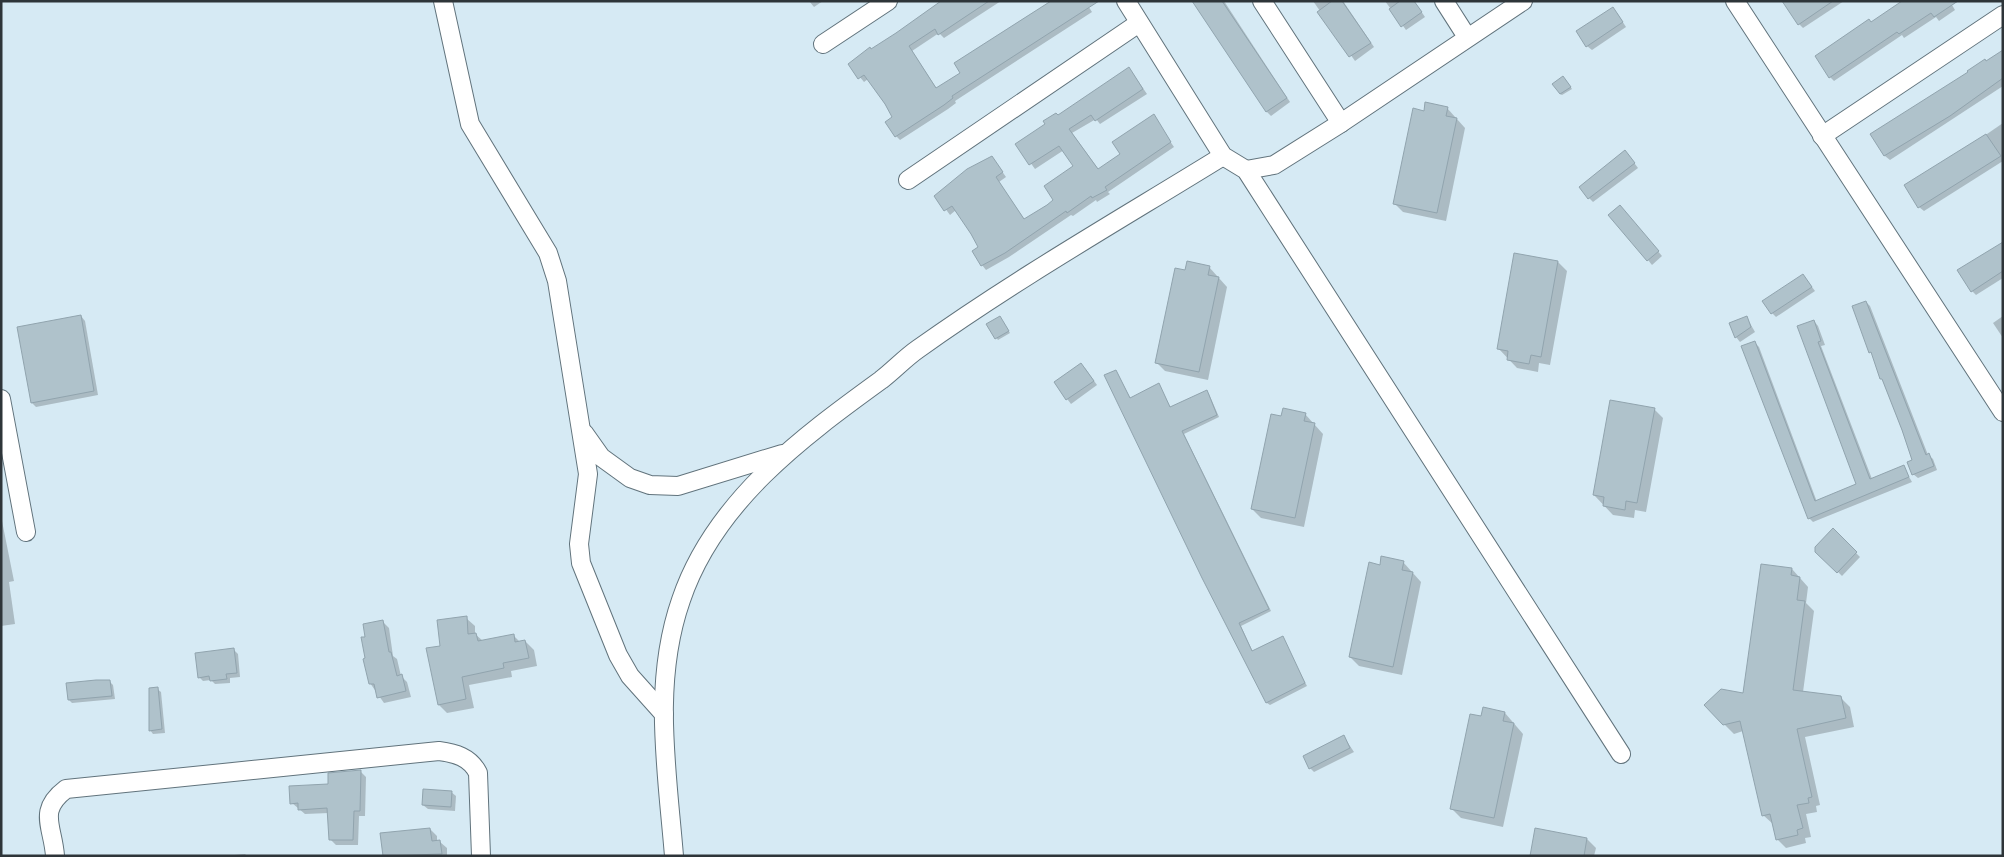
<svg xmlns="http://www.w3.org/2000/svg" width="2004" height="857" font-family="'Public Sans',sans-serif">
	<rect width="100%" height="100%" fill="#d6eaf4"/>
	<!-- shadow -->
	<g fill="#0003">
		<path d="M809,1H823L814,7Z"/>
		<path d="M946,1H1001L944,38L939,33L912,51L937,89L1085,1L1092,12L955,101L956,103L948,109L900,140L896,136L894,117L868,79L864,82L850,65Z"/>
		<path d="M1194,1H1224L1290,102L1271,116L1267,112Z"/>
		<path d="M1313,1H1343L1374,47L1355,61Z"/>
		<path d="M1385,1H1414L1425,17L1406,30Z"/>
		<path d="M1789,1H1844L1803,28L1799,24Z"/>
		<path d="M1912,1H1958L1952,5L1955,10L1939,21L1936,17L1904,38L1902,35L1834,81L1830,77L1871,23Z"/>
		<path d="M1617,13L1626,27L1592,50L1587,46Z"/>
		<path d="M2003,51V86L1890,160L1885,156L1872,135Z"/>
		<path d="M1129,68L1147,94L1100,124L1096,119L1072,133L1099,170L1122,154L1153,116L1174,147L1108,192L1110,194L1097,202L1096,200L1073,216L1071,215L1009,257L986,270L982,265L980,248L956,210L950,215L936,196L992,157L1006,177L999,182L1025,220L1055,200L1074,167L1064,150L1035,169L1017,144Z"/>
		<path d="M1565,79L1572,89L1562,95L1560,94Z"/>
		<path d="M1447,108L1465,128L1446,221L1403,212L1394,203L1425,112Z"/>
		<path d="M2003,123V161L1924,211L1919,207L1955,156Z"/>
		<path d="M1629,156L1638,168L1593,202L1589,198Z"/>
		<path d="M1624,211L1662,256L1652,265L1648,260Z"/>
		<path d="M2003,243V278L1976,295L1972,291Z"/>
		<path d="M1515,255L1558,262L1567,271L1550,365L1539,363L1538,372L1517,368L1498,348Z"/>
		<path d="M1209,267L1227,287L1208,380L1165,371L1156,362L1186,271Z"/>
		<path d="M1803,275L1815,291L1776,317L1772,313Z"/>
		<path d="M1866,302L1870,306L1928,455L1933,459L1937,470L1918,478L1913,474L1914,461L1854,306Z"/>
		<path d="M81,316L85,321L98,395L36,407L32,403Z"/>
		<path d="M2003,316V338L1993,323Z"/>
		<path d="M1747,318L1755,332L1740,342L1736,337Z"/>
		<path d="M1001,319L1010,333L998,340L988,325Z"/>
		<path d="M1814,321L1818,326L1825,345L1821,346L1872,479L1903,466L1912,482L1813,522L1809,518L1755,343L1759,347L1817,502L1858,485L1799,327Z"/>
		<path d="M1085,368L1097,385L1071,404L1055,383Z"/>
		<path d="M1116,371L1131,399L1159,385L1171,408L1207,391L1209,394L1219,417L1184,434L1271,611L1241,626L1253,652L1282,638L1307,686L1270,705L1267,703L1257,680L1253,678L1106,376Z"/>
		<path d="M1654,409L1663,418L1646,512L1635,510L1634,518L1613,515L1594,495Z"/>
		<path d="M1305,414L1323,434L1304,527L1261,518L1252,509L1282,418Z"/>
		<path d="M1,516L14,581L9,582L15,624L1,626Z"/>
		<path d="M1833,530L1860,557L1842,576L1817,551Z"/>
		<path d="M1403,562L1421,582L1402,675L1359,666L1350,657L1381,566Z"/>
		<path d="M1792,569L1808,587L1806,603L1814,611L1803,692L1841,698L1850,707L1854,727L1805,737L1820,805L1816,806L1817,812L1806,814L1811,837L1805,838L1806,843L1786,848L1777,839L1773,824L1763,815L1743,731L1734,734L1724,724L1744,694Z"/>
		<path d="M466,618L475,626V634L483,641L513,635L520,642L525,641L534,650L537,666L511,671L512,677L469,685L474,708L447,713L439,705L441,647Z"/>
		<path d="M383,622L389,628L393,656L397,659L401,676L407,682L411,697L384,703L370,683L366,659L367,638Z"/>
		<path d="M233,649L238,654L240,677L230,678V683L215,684L211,680L203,681L199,677Z"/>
		<path d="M110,682L113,685L115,699L72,703L69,700Z"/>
		<path d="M157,689L161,692L165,733L153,734L150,730Z"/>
		<path d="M1505,713L1523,734L1503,827L1461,818L1452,809L1482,718Z"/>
		<path d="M1344,737L1354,752L1314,772L1310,768Z"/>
		<path d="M361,772L366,777L365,816H359L358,845H336L330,839L329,813L305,814L292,803Z"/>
		<path d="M451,792L456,796L455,811L428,809L423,805Z"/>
		<path d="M430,829L437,836V842H440L447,848V856H384Z"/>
		<path d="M1536,830L1587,839L1596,848L1594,856H1532Z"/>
		<path d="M245,854L247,856H224Z"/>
	</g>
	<!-- building -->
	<g fill="#afc2cb" stroke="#91a4ae">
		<path d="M941,1H989L938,35L935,29L909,46L936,88L960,73L954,63L1051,1H1099L952,96L953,98L944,105L895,137L885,122L892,117L885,104L864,75L858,79L848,64L870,47L871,49L896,33Z"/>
		<path d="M1192,1H1222L1287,98L1266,112Z"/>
		<path d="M1332,1H1342L1371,43L1349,57L1317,12Z"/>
		<path d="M1400,1H1414L1422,12L1401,27L1389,9Z"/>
		<path d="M1782,1H1833L1798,25Z"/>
		<path d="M1902,1H1958L1934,17L1931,13L1899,34L1897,32L1829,78L1815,56L1869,19L1871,22Z"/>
		<path d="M1613,7L1623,22L1586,47L1576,31Z"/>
		<path d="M2003,50V78L1950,116L1884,156L1870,134L1968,72L1967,71L1985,59L1986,61Z"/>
		<path d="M1129,67L1143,89L1095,121L1091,115L1069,129L1098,169L1120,154L1112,142L1154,114L1171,142L1105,187L1107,190L1092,198L1091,196L1067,213L1066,211L1005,253L981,266L972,251L978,247L971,234L952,206L944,211L934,196L967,169L992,156L1003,172L996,177L1024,219L1047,205L1053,200L1044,186L1073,166L1059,146L1029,165L1015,144L1045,124L1043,121L1056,113L1058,115Z"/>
		<path d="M1563,76L1571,87L1560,94L1552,84Z"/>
		<path d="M1425,102L1448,107L1446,116L1457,118L1437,213L1393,204L1413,108L1424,111Z"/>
		<path d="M1986,134L2001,156L1918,208L1904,185Z"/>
		<path d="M1625,150L1635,163L1588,199L1579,187Z"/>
		<path d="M1620,205L1659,251L1647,261L1608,215Z"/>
		<path d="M2003,242V271L1971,292L1957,270Z"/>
		<path d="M1514,253L1558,261L1541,357L1531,355L1529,364L1507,360L1508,351L1497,349Z"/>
		<path d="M1187,261L1210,266L1208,275L1219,277L1199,372L1155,363L1175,268L1185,270Z"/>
		<path d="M1803,274L1812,287L1771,314L1762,301Z"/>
		<path d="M1866,301L1926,455L1929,453L1934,466L1912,475L1907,462L1912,460L1902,430L1882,379H1880L1871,352L1869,353L1852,306Z"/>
		<path d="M81,315L94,391L31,403L17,327Z"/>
		<path d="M1000,316L1009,331L995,339L986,324Z"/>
		<path d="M1747,316L1751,327L1735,338L1729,323Z"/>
		<path d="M1814,320L1821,341L1818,342L1870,479L1904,465L1909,477L1808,519L1741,346L1755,341L1815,501L1856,484L1797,326Z"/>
		<path d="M1081,363L1094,381L1066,400L1054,382Z"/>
		<path d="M1116,370L1130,398L1159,383L1170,407L1207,390L1217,415L1182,431L1269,609L1239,623L1252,651L1283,636L1305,683L1266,703L1202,578L1104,375Z"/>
		<path d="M1610,400L1655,408L1637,503L1626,501L1625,510L1603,506L1604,497L1593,495Z"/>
		<path d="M1283,408L1306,413L1304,421L1315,423L1295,518L1251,509L1271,414L1281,416Z"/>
		<path d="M1833,528L1857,552L1837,573L1815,552V547Z"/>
		<path d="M1381,556L1404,561L1402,570L1413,572L1393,667L1349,657L1369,562L1380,565Z"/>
		<path d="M1761,564L1792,568L1791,575L1800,577L1797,600L1805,601L1793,690L1841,696L1846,718L1797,729L1812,797L1808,798L1809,803L1797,805L1803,828L1797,830L1798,835L1776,840L1770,814L1762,816L1740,721L1723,725L1704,705L1721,689L1743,693Z"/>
		<path d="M467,616L468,634L476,633L478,641L514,634L515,642L525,640L529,658L503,663L504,668L462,677L466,699L438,705L426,648L440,646L437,620Z"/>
		<path d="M383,620L389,652H391L397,676L402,674L406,691L377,698L374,684H369L363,659L365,658L361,637H365L363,624Z"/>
		<path d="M234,648L237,673L226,674L227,679L210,681L209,676L198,678L195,653Z"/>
		<path d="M96,680H110L112,696L68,700L66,683Z"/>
		<path d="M158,687L162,729L149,731V688Z"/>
		<path d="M1483,707L1505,712L1503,721L1514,723L1494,818L1450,809L1470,714L1481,716Z"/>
		<path d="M1344,735L1350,748L1309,769L1303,756Z"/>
		<path d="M361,770L360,811H354L353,840H329L327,808L298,810V803L290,804L289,786L328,784V773Z"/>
		<path d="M423,789L452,791L451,807L422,805Z"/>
		<path d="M430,828L432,841L440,840L442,854L383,856L380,833Z"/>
		<path d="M1535,828L1587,838L1584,856H1530Z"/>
	</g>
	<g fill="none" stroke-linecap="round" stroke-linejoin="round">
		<!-- street casing -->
		<g stroke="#61737c" stroke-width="20">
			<g id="street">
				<path d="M443,1L470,124L548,253L557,281L588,474L579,544L581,563L618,655L630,676L664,714"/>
				<path d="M1126,1L1223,156L1246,170L1621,754"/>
				<path d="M1262,1L1341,123"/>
				<path d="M1444,1L1467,37"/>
				<path d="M1735,1L2003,412"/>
				<path d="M823,44L888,1"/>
				<path d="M1822,136L2003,15"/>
				<path d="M1246,170L1274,165L1341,123L1523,1"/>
				<path d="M908,180L1139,23"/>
				<path d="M1,399L26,532"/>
				<path d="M584,433L601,457L630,478L650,485L678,486L782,454"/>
				<path d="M55,856C53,826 37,811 66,789L439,751C455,753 470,757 478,773L481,856"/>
				<path d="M674,856C667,770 652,683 681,600C714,502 801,438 881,380C894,370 905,358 918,349C1016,279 1121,219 1223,156"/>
			</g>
		</g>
		<!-- street -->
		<use href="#street" stroke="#fff" stroke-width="18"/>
	</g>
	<!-- border -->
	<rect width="2004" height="857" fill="none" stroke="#2e3539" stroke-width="5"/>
</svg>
